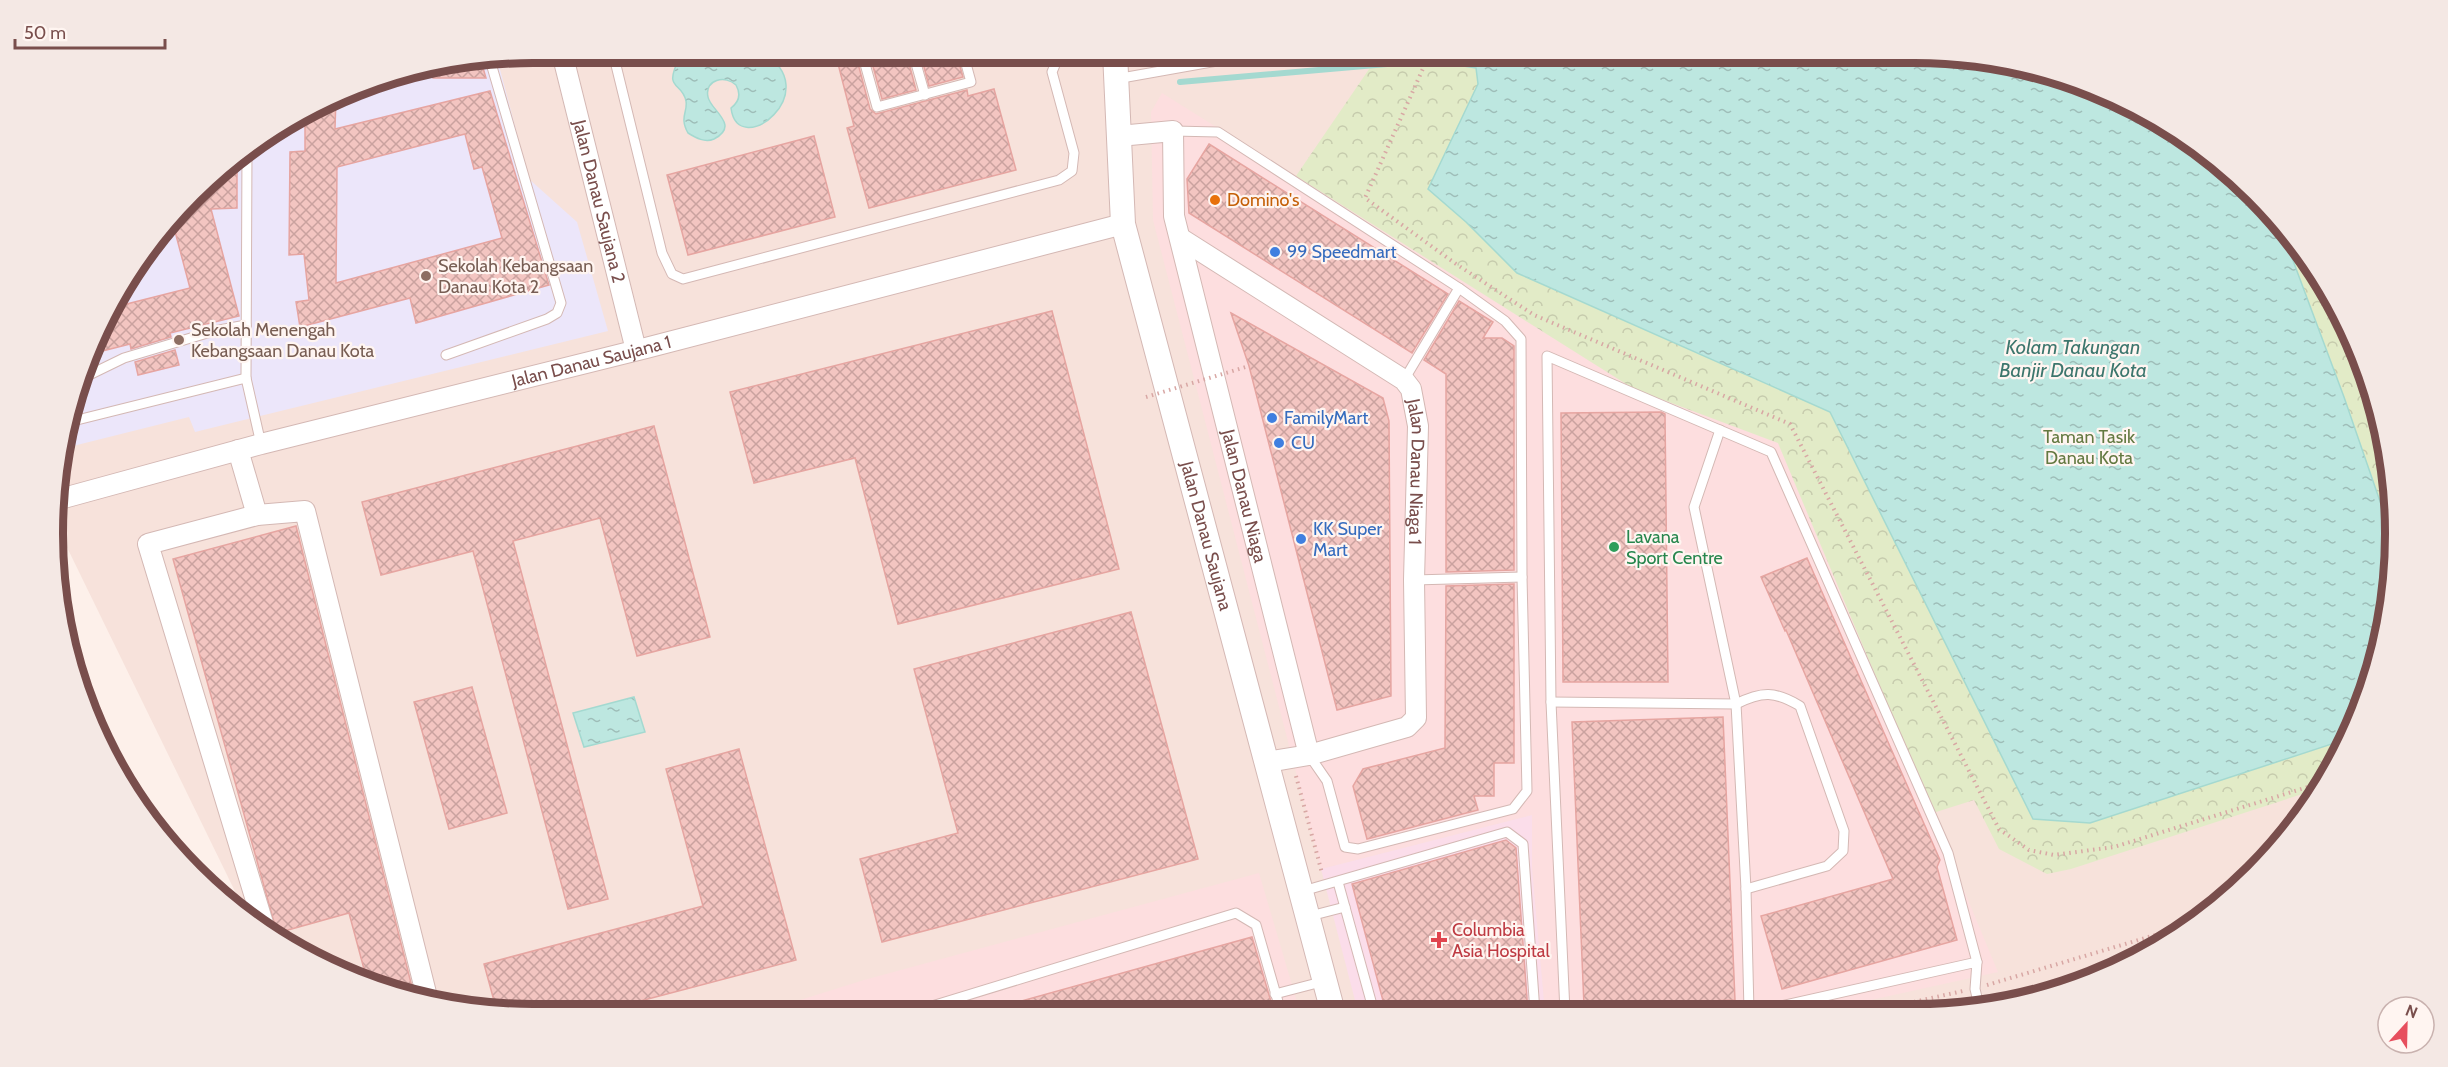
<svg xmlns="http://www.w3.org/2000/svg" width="2448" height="1067" font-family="Cabin,sans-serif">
	<defs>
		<pattern id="forest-crowns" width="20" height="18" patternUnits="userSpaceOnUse" patternTransform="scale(1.5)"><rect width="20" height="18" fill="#e2ebc7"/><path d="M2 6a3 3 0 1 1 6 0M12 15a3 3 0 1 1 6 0" fill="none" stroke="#c6cbad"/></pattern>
		<pattern id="water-ripples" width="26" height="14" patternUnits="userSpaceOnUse" patternTransform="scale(1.5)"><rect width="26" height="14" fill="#bde7e0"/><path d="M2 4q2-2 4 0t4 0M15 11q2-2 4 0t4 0" fill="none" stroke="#9ebdb8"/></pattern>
		<pattern id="building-cross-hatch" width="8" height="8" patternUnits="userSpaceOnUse" patternTransform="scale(1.5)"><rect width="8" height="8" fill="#f3c5c1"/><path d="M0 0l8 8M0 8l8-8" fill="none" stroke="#caa29f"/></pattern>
	</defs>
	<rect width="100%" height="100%" fill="#fdf0ea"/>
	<!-- residential -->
	<path fill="#f7e2db" d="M534,53H1915L2069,78L2155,117L2232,172L2296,241L2346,321L2379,409L2394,502L2391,597L2370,688L2314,801L2231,895L2099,978L1978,1010L534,1014L379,989L293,950L248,918L59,531L62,440L117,293L217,172L293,117L379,78Z"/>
	<!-- commercial -->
	<g fill="#fddedf">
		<path d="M1162,93L1634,389L1778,443L1998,972L1821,1011L1545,1012L1532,868V815L1321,869L1153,220L1151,112Z"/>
		<path d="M1259,873L1300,1012L756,1014L864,980Z"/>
	</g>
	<!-- education -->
	<path fill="#ece6fa" d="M497,58L529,179L577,222L608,331L195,432L189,417L61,449L62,440L117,293L217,172L293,117L379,78Z"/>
	<!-- medical -->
	<path fill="#fbddea" d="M1532,815V868L1545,1012H1358L1321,869Z"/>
	<!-- forest -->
	<path fill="url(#forest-crowns)" d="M1380,53H1915L2069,78L2155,117L2232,172L2296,241L2346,321L2379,409L2394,502L2391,597L2370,688L2321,788L2071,869L2047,874L1999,849L1974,800L1933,813L1778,443L1634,389L1296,176Z"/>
	<!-- water -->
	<g fill="url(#water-ripples)" stroke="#a4d9d0" stroke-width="1.5">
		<path d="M692,53H762C828,90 738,162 731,108C739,102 741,94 736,85C726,75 704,79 708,97C710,110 741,125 714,139C705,143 696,138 688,133C679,117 688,112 686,101C682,81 663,91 679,59Z"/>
		<path d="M1455,53H1915L2069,78L2155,117L2232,172L2279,223L2344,397L2393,539L2391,597L2370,688L2344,740L2090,823L2033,819L1830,412L1517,273L1466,222L1428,189L1478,84L1476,68L1458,65Z"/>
		<path d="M634,697L645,732L584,747L573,713Z"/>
	</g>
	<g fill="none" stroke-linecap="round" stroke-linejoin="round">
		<!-- stream -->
		<path stroke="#a4d9d0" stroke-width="6" d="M1180,82L1456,58"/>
	</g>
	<!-- building -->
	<g fill="url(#building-cross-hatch)" stroke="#e6a5a1" stroke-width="1.5" fill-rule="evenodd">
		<path d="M835,52H855L870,109L876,114L967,90L968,96L994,89L1016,170L869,208L847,128L854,126Z"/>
		<path d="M869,52H906L916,90L882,99Z"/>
		<path d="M920,52H956L963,77L929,86Z"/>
		<path d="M481,61L486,78H433L432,69Z"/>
		<path d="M490,91L549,285L416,323L410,298L300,327L296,302L309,300L304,254L289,255L290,152L305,151V112L336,97L335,129ZM465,134L474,169L482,167L502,238L336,283L337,167Z"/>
		<path d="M814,136L835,217L688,255L667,175Z"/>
		<path d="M1209,144L1448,294L1412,353L1189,213L1187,179Z"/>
		<path d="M237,157V208L211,209L239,316L170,333L171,337L131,349L130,344L95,353L111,308L190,288L173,224L217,172Z"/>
		<path d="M1459,301L1493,322L1483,338H1502L1514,346V570L1446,572V374L1424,360Z"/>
		<path d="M1052,311L1119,569L898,624L855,458L754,483L730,392Z"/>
		<path d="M1231,313L1383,398L1389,421L1391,696L1337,710L1249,366Z"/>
		<path d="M175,350L179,365L138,375L135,362Z"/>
		<path d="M1661,412L1665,414L1668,682H1563L1561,413Z"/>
		<path d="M654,426L710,637L637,656L600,518L513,541L608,899L568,909L473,551L381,575L362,502Z"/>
		<path d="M296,526L414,995L379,989L368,984L349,913L277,933L173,559Z"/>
		<path d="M1807,558L1940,860L1937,867L1957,940L1782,989L1761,916L1893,879L1786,630L1785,631L1761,577Z"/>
		<path d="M1514,584V763H1494V796H1474L1478,810L1367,839L1353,786L1363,769L1445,748L1446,586Z"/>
		<path d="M1131,612L1198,859L882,942L860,859L958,833L914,669Z"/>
		<path d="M472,687L507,813L449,829L414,702Z"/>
		<path d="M1723,717L1735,1000L1584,1006L1572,722Z"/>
		<path d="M739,749L796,960L591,1014H534L496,1008L484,964L703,906L666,769Z"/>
		<path d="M1506,840L1516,848L1528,1012H1386L1352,884Z"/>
		<path d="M1252,937L1274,1012L997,1013L996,1008Z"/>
	</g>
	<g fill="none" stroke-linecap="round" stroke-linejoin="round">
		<!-- service casing -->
		<g stroke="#d4b8b4" stroke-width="11">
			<g id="service">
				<path d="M613,53L662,253L672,274L683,279L1059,180L1072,171L1074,153L1052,72L1060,53"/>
				<path d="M862,53L877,107L971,82L963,53"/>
				<path d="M913,53L925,95"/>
				<path d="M1116,79L1217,61L1229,53"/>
				<path d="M1173,131L1218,132L1459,288L1505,321L1521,339L1522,577L1527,791L1513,809L1358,849L1345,847L1327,781L1309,755"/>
				<path d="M446,355L547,319L557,313L561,303L490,60"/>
				<path d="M85,377L124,358L214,331L246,325"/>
				<path d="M246,378L247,150"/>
				<path d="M1404,380L1459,288"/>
				<path d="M69,422L246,378L261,444"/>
				<path d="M1720,430L1694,507L1736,704C1762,691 1775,691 1800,706L1844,831L1843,851L1827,866L1746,889"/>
				<path d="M1414,580L1522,577"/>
				<path d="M1551,702L1736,704L1746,889L1749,1011"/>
				<path d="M1338,882L1374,1012"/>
				<path d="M1303,891L1507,832L1523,844L1535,1012"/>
				<path d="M1310,916L1345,907"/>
				<path d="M1275,994L1325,981"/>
				<path d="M1758,1011L1977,962L1975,989L1980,1010"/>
				<path d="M1301,1012L1328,1004"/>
				<path d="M1565,1012L1551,702L1547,356L1771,452L1948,853L1977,962"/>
				<path d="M909,1013L1236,913L1256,925L1281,1012"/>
			</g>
		</g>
		<!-- minor casing -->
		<g stroke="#d4b8b4" stroke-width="22">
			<g id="minor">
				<path id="s1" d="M562,53L636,350"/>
				<path id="s2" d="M1119,136L1173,131L1174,216L1309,755"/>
				<path id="s3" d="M1180,238L1404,380L1411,389L1418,426L1414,580L1416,718L1407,727L1309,755L1267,762"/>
				<path d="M238,450L257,515"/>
				<path id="s4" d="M60,499L261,444L646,348L1123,224"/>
				<path d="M265,930L148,544L257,515L305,511L427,997"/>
			</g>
		</g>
		<!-- tertiary casing -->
		<g stroke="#d4b8b4" stroke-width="26">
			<g id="tertiary">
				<path id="s5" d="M1115,53L1123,224L1333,1012"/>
			</g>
		</g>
		<!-- path -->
		<g stroke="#d8a7a4" stroke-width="4" stroke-dasharray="1.5 4.5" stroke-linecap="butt">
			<path d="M1141,53L1142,62"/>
			<path d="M1430,53L1365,198L1456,264L1534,315L1790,424L1999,829L2029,850L2054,855L2114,847L2324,782"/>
			<path d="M1296,776L1322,873"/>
			<path d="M1987,985L2179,928"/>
			<path d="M1873,1011L1963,991"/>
		</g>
		<!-- service -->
		<use href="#service" stroke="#fff" stroke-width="9"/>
		<!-- minor -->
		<use href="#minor" stroke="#fff" stroke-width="20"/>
		<!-- tertiary -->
		<use href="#tertiary" stroke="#fff" stroke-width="24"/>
		<!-- path-bridge -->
		<path stroke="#d8a7a4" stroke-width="4" stroke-dasharray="1.5 4.5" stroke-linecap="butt" d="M1146,397L1249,366"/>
	</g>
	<!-- markers -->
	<circle fill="#e8710a" stroke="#fff5f1" stroke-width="2" cx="1215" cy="200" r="6"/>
	<g fill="#3f7fe0" stroke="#fff5f1" stroke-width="2">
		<circle cx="1275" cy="252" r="6"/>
		<circle cx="1272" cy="418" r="6"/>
		<circle cx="1279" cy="443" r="6"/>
		<circle cx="1301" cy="539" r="6"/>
	</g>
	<g fill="#8d6e63" stroke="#fff5f1" stroke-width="2">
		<circle cx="426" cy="276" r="6"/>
		<circle cx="179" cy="340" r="6"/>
	</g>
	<circle fill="#2e9e5b" stroke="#fff5f1" stroke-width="2" cx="1614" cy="547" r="6"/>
	<path fill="#e0444e" stroke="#fff5f1" stroke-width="2" d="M1436 931h6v6h6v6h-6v6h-6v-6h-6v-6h6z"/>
	<g text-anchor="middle" stroke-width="4.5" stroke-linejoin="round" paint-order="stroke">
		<!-- food labels -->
		<g font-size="18" fill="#c56008" stroke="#fff5f1" text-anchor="start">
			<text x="1227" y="206">Domino's</text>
		</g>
		<!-- street labels -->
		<g font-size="18" fill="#794e4c" stroke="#fff5f1">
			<text dy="6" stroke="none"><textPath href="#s1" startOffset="153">Jalan Danau Saujana 2</textPath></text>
			<text dy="6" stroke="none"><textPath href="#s4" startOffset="549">Jalan Danau Saujana 1</textPath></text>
			<text dy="6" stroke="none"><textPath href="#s3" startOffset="360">Jalan Danau Niaga 1</textPath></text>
			<text dy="6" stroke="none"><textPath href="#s2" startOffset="428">Jalan Danau Niaga</textPath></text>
			<text dy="6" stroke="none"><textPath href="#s5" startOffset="494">Jalan Danau Saujana</textPath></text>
		</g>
		<!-- shop labels -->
		<g font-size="18" fill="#366cbe" stroke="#fff5f1" text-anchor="start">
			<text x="1287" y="258">99 Speedmart</text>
			<text x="1284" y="424">FamilyMart</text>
			<text x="1291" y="449">CU</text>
			<text x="1313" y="535">KK Super<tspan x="1313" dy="21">Mart</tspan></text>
		</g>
		<!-- education labels -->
		<g font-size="18" fill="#785e54" stroke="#fff5f1" text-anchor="start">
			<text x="438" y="272">Sekolah Kebangsaan<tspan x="438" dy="21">Danau Kota 2</tspan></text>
			<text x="191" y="336">Sekolah Menengah<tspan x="191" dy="21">Kebangsaan Danau Kota</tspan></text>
		</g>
		<!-- park labels -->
		<g font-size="18" fill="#637941" stroke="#fff5f1">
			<text x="2089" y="443">Taman Tasik<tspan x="2089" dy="21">Danau Kota</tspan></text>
		</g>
		<!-- leisure labels -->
		<g font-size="18" fill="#27864d" stroke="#fff5f1" text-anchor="start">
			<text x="1626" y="543">Lavana<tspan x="1626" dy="21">Sport Centre</tspan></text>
		</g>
		<!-- health labels -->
		<g font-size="18" fill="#be3a42" stroke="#fff5f1" text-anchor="start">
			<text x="1452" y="936">Columbia<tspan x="1452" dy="21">Asia Hospital</tspan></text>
		</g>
		<!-- water labels -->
		<g font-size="20" font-style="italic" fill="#3c766d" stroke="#fff5f1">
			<text x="2073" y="354">Kolam Takungan<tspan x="2073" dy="23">Banjir Danau Kota</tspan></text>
		</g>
	</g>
	<!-- crop -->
	<path d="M0 0H2448V1067H0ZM533 63H1915A470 470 0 0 1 2385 533V534A470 470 0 0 1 1915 1004H533A470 470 0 0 1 63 534V533A470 470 0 0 1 533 63Z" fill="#f4e8e4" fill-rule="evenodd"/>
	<path fill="none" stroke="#794e4c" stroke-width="8" d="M533 63H1915A470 470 0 0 1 2385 533V534A470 470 0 0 1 1915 1004H533A470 470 0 0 1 63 534V533A470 470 0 0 1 533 63Z"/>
	<!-- north arrow -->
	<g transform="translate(2406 1025) rotate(22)"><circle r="28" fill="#fff5f1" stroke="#c9b2af" stroke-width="1.5"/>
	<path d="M0-4.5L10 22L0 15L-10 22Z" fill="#e74f5e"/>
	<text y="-9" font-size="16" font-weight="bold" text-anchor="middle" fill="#794e4c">N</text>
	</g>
	<!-- scale -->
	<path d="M15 39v9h150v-9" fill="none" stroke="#794e4c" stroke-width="3"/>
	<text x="24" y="39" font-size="18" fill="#794e4c" stroke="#fff5f1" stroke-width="4.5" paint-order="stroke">50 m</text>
</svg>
